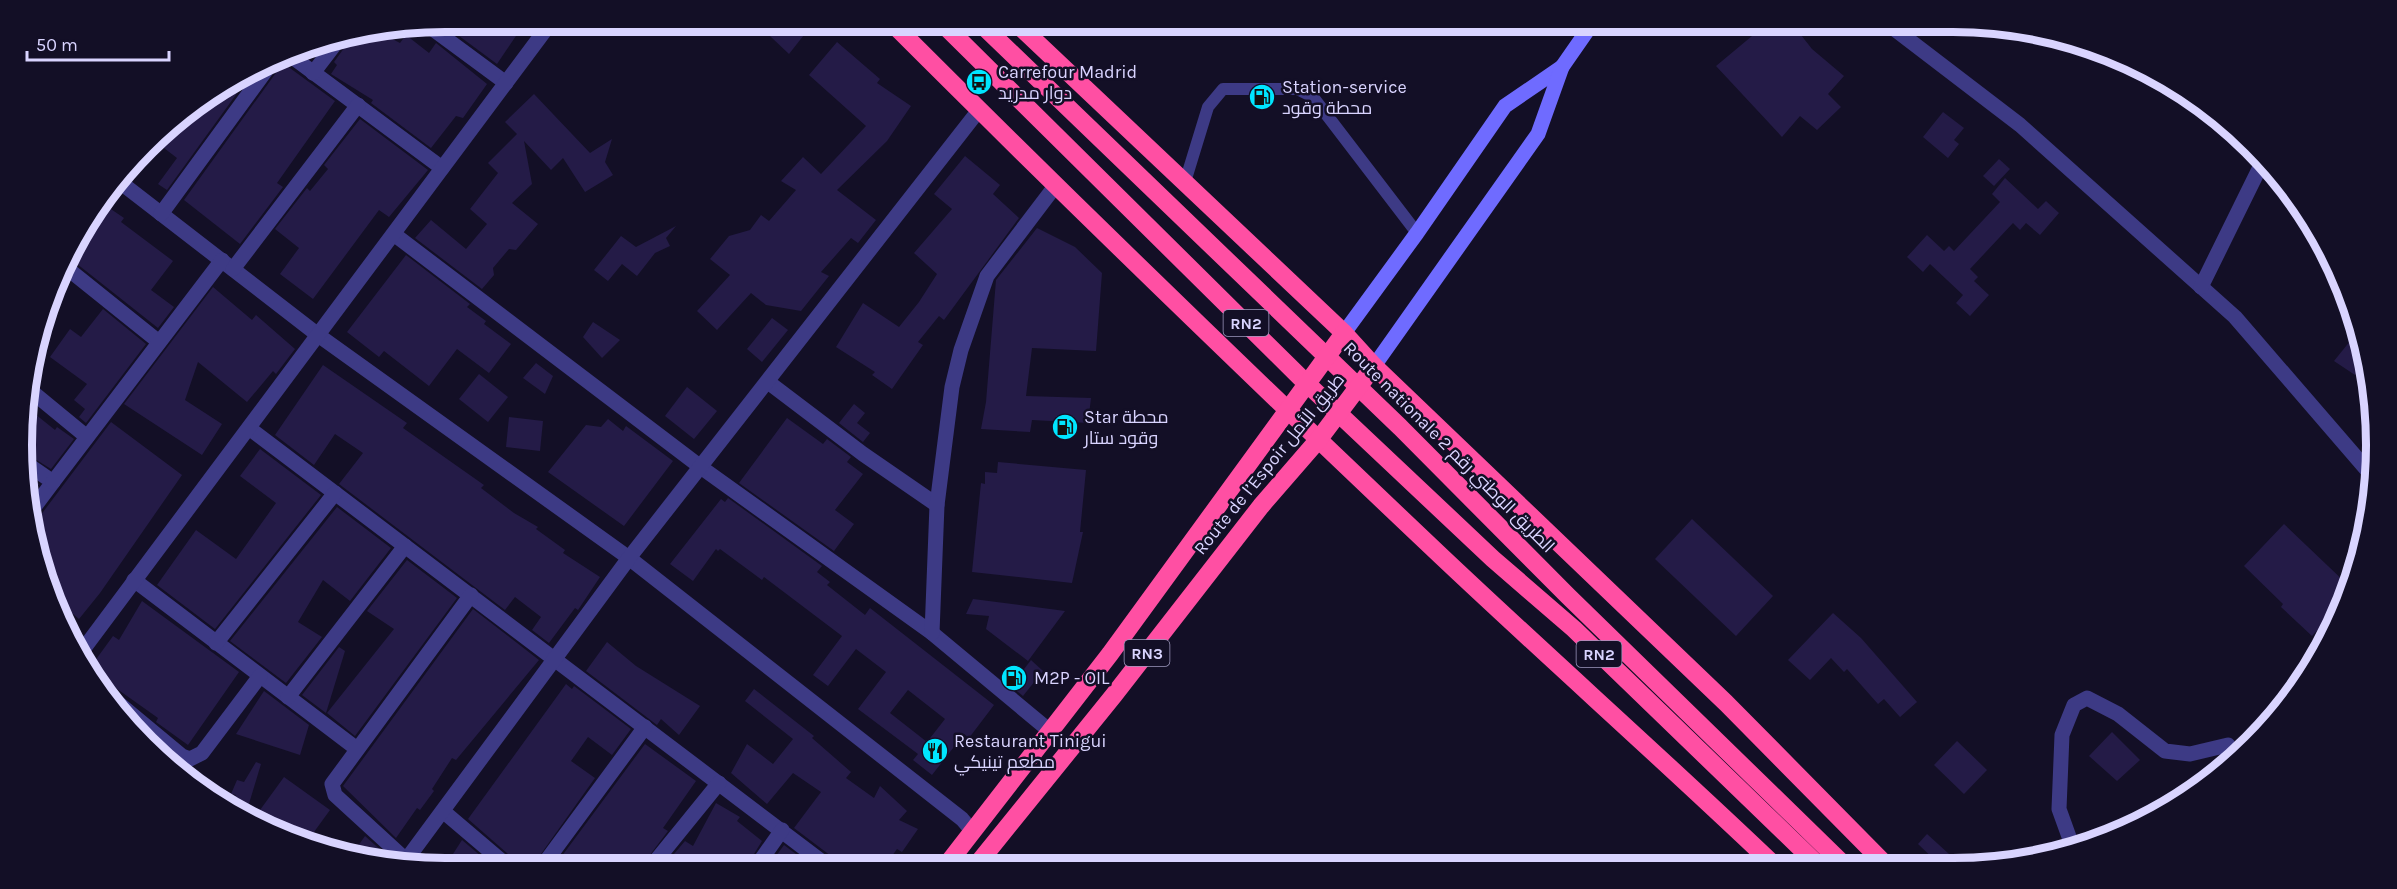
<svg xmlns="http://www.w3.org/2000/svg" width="2397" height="889" font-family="Karla,Cairo,sans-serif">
	<rect width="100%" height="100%" fill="#130f26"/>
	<!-- building -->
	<g fill="#241b47" fill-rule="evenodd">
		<path d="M452,21H526L497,64L447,27Z"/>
		<path d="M754,21H815L789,54Z"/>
		<path d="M1770,21H1790L1812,49L1844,76L1828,94L1841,107L1817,130L1800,116L1782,137L1716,66Z"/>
		<path d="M379,32L400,43L406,35L429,53L436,43L487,84L463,118L456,116L431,148L371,103L373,100L331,74L337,65L334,62L347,44L348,37L354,36L362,42L368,34Z"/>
		<path d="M837,42L880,79L877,83L911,106L887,141L837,190L876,220L858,243L851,238L821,272L829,276L801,311L766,305L751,293L717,330L697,311L730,275L710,259L729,236L750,230L761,215L769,221L796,190L781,181L803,157L821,174L866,126L809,75Z"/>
		<path d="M283,63L335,101L277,183L283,187L240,244L184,200Z"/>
		<path d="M256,67L167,190L158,184L177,158L164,148L177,130L172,121L233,78Z"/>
		<path d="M534,94L590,153L612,139L605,162L613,175L585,192L563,158L551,170L524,141L532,184L512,203L538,224L516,250L509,249L493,268L494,275L482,289L415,238L431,220L466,249L487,224L470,209L498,173L488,163L517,134L505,122Z"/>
		<path d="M1943,112L1964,128L1954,140L1959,144L1948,158L1923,137Z"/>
		<path d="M360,119L428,170L389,217L379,210L313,299L280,274L299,248L275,229L307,188L310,191L328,169L324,165Z"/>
		<path d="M965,156L1000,185L993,194L1019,218L944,320L939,316L918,342L923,345L892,389L872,375L875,372L836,347L863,303L899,327L919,302L937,274L914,253L952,209L934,194Z"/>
		<path d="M1999,159L2010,169L1994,186L1983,176Z"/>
		<path d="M2005,178L2038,209L2046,201L2059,213L2040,235L2026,223L2020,230L2013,223L1970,269L1978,277L1974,281L1989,295L1970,316L1956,303L1963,295L1930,264L1923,272L1907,257L1927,235L1944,251L1949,246L1954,251L2000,202L1992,194Z"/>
		<path d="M102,203L124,218L121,222L173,261L151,290L174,307L158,328L67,256L78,233Z"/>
		<path d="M676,226L666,238L670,246L655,253L637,276L622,264L608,281L594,270L621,236L636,247Z"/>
		<path d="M1037,228L1075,247L1102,273L1096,351L1032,348L1026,396L1091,398L1088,423L1032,420L1030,432L981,429L986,402L996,280Z"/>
		<path d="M406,255L470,304L467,307L486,321L484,324L511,344L489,373L457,349L429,386L384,351L379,357L347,332Z"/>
		<path d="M213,287L252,320L256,315L295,349L276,374L273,371L247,402L198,362L185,400L222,424L202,455L124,404Z"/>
		<path d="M103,309L146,344L86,423L79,417L85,409L74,400L87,384L50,357L70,329L81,337Z"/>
		<path d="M772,318L788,330L762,362L747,349Z"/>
		<path d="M593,322L620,340L602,358L583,337Z"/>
		<path d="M2359,330L2366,360L2355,375L2334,361Z"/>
		<path d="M536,363L553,376L545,394L523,378Z"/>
		<path d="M323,365L407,423L403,428L484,485L481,488L514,513L538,527L536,529L565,550L563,553L600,577L578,610L575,608L549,643L532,630L541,617L515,597L505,610L339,484L363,453L335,434L314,465L275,435Z"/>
		<path d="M479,374L508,397L488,422L459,399Z"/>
		<path d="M687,387L717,411L694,439L665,416Z"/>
		<path d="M854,404L865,413L857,423L870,433L863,442L839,423Z"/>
		<path d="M25,406L55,430L57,427L74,439L51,469L27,454Z"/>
		<path d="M509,417L543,421L540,451L506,447Z"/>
		<path d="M787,418L823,444L827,439L851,457L847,462L863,474L835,510L854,524L834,551L739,483Z"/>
		<path d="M608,419L623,431L626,426L673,461L624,526L548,472L586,425L601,427Z"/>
		<path d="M111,422L182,475L100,593L79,619L50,595L29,524L37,520Z"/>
		<path d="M260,449L321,495L215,629L157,585L196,530L236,559L276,503L240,476Z"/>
		<path d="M998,462L1086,470L1080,532H1083L1072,583L972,572L981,483L985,484V472L997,473Z"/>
		<path d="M28,476L39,484L28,499Z"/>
		<path d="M728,498L822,566L817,572L830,582L827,585L865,615L870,608L994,705L969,738L964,734L932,775L913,760L918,754L858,709L886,672L856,649L828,686L813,675L842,636L764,577L762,580L720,549L718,551L716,549L693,581L670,564L721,499L725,502ZM908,690L945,719L927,742L890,713Z"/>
		<path d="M337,507L391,548L350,601L323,580L298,622L322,637L286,683L230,641Z"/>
		<path d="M1692,519L1773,596L1736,636L1655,559Z"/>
		<path d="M2284,524L2349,586L2340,606L2312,636L2281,607L2283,604L2244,566Z"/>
		<path d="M407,560L457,598L355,736L327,713L394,629L367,611Z"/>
		<path d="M973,599L1065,611L1028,661L986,629L989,616L966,614Z"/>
		<path d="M142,601L239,672L188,745L156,722L158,718L89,669L113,636L119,640Z"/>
		<path d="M473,609L539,660L456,760L452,758L432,789L434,791L420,810L417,808L396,838L343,786Z"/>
		<path d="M1833,613L1861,638L1917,702L1900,717L1884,699L1878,704L1847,669L1844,672L1831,658L1810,680L1788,660Z"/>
		<path d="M607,642L636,666L700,706L679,735L661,719L657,725L586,671Z"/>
		<path d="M339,647L345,651L326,713L302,695Z"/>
		<path d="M1031,660L1043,671L1023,696L1011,686Z"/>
		<path d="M566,684L572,689L574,686L631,729L612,755L588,737L571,761L595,778L531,868H520L516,861L468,819Z"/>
		<path d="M754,689L814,736L812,738L851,772L846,778L874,798L880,786L907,811L899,820L918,829L902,852L897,849L884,867H839L835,859L794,828L821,792L793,773L767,804L731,773L747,744L773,764L793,739L745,701Z"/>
		<path d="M264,691L309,725L300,755L236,734Z"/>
		<path d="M2112,732L2140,760L2117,781L2089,756Z"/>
		<path d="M1957,741L1987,770L1964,794L1934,765Z"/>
		<path d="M645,744L696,781L663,828L668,831L640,868H553Z"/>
		<path d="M256,762L261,764L245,817L229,807L236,795L231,794L237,780L244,782Z"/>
		<path d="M284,777L330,810L314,832L324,850L252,821Z"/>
		<path d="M716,803L740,817L737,821L762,841L746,867H663L685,841L693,846Z"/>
		<path d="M1927,834L1960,864H1939L1918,844Z"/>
		<path d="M365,836L385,854L382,860L351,856Z"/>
		<path d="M462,840L495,868H444Z"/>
		<path d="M784,845L813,867H768Z"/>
	</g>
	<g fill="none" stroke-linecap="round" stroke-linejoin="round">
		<!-- lane -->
		<path stroke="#3d3a85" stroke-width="12" d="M1185,182L1208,107L1223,89H1297L1313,97L1417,233"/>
		<!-- street -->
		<g stroke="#3d3a85" stroke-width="15">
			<path d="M1884,21L2020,125L2235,317L2374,478"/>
			<path d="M426,24L506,83"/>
			<path d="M287,53L442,168"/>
			<path d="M313,73L339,39"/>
			<path d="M120,182L318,335L629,558L962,819L973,832"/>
			<path d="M161,214L275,58"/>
			<path d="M395,235L702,468L932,633L1051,732"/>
			<path d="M63,265L159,342"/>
			<path d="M233,269L358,105"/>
			<path d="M2201,287L2264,159"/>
			<path d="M39,329L42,317"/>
			<path d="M768,382L863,454L937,505"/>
			<path d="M25,386L87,437"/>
			<path d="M249,428L829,867"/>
			<path d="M27,464L53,482L29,514"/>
			<path d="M53,482L222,260"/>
			<path d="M134,580L357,749"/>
			<path d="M932,633L937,505L952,387L961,350L987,276L1056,185"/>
			<path d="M216,643L335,493"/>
			<path d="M79,655L552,21"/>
			<path d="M99,687L182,756L190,759L202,753L260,676"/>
			<path d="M288,697L405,546"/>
			<path d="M444,812L510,868"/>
			<path d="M2072,845L2059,809L2062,735L2074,705L2087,698L2118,714L2165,751L2190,754L2228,745"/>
			<path d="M406,860L335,795L332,784L471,595"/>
			<path d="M404,863L629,558L979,110"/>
			<path d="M756,867L782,830"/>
			<path d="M541,868L645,727"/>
			<path d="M650,868L719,783"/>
		</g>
		<!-- secondary -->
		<g stroke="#6f6bff" stroke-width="15">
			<path d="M1344,333L1417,233L1505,106L1562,67"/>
			<path d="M1374,366L1538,134L1562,67L1594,21"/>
		</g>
		<!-- highway -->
		<g stroke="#ff4fa3" stroke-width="18">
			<path d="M890,21C1071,202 1255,380 1441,556C1551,660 1664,760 1774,865"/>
			<path d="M940,21L1301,378L1493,559L1574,629L1818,865"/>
			<path d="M978,21L1400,427L1568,596L1844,865"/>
			<path d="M1014,21L1344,333L1374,366L1726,703L1886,865"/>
			<path d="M945,867L1110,654L1344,333"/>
			<path d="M975,867L1114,695L1261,506L1319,439L1374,366"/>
		</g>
	</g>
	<!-- icons -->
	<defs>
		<g id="bus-disc" transform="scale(1.35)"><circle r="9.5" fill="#00e5ff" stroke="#130f26"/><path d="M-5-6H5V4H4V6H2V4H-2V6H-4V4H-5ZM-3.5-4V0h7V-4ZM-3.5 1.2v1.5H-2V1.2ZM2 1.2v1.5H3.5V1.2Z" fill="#111"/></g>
		<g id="fuel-disc" transform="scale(1.35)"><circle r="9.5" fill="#00e5ff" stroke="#130f26"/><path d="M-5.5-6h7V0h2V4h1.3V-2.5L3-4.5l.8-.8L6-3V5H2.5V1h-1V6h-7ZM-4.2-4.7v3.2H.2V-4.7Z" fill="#111"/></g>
		<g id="restaurant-disc" transform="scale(1.35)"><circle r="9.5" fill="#00e5ff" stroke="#130f26"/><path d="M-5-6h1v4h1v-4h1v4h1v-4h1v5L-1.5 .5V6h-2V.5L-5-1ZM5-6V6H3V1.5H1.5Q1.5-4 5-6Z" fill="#111"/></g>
	</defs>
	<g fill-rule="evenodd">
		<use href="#bus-disc" x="979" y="82"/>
		<use href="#fuel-disc" x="1262" y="97"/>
		<use href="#fuel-disc" x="1065" y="427"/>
		<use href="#fuel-disc" x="1014" y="678"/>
		<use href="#restaurant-disc" x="935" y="751"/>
	</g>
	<g text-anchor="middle" stroke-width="5" stroke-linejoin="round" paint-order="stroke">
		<!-- shield labels -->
		<g fill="#130f26" stroke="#9e99be" stroke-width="1.5">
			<rect x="1223.5" y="310" width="45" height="26" rx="4.5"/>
			<rect x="1124.5" y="640" width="45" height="26" rx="4.5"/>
			<rect x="1576.5" y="641" width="45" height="26" rx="4.5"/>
		</g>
		<g font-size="16" font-weight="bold" fill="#d9d4ff">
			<text x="1246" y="329">RN2</text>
			<text x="1147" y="659">RN3</text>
			<text x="1599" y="660">RN2</text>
		</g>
		<!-- poi labels -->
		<g font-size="18" fill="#d9d4ff" stroke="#130f26" text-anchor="start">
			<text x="998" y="78">Carrefour Madrid<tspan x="998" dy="21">دوار مدريد</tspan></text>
			<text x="1282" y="93">Station-service<tspan x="1282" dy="21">محطة وقود</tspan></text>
			<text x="1084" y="423">Star محطة<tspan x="1084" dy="21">وقود ستار</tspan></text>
			<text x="1034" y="684">M2P - OIL</text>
			<text x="954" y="747">Restaurant Tinigui<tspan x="954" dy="21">مطعم تينيكي</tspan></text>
		</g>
		<!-- street labels -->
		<g font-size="18" fill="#d9d4ff" stroke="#130f26">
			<text transform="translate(1449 447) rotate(45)" y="6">Route nationale الطريق الوطني رقم 2</text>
			<text transform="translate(1269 464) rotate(-51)" y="6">Route de l’Espoir طريق الأمل</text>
		</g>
	</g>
	<!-- crop -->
	<path d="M0 0H2397V889H0ZM445 32H1953A413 413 0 0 1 2366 445V445A413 413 0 0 1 1953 858H445A413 413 0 0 1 32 445V445A413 413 0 0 1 445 32Z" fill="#130f26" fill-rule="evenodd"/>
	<path fill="none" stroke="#d9d4ff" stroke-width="8" d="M445 32H1953A413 413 0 0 1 2366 445V445A413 413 0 0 1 1953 858H445A413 413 0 0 1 32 445V445A413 413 0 0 1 445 32Z"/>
	<!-- scale -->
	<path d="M27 51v9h142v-9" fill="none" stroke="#d9d4ff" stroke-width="3"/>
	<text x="36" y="51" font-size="18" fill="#d9d4ff" stroke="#130f26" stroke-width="4.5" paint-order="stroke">50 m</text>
</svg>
